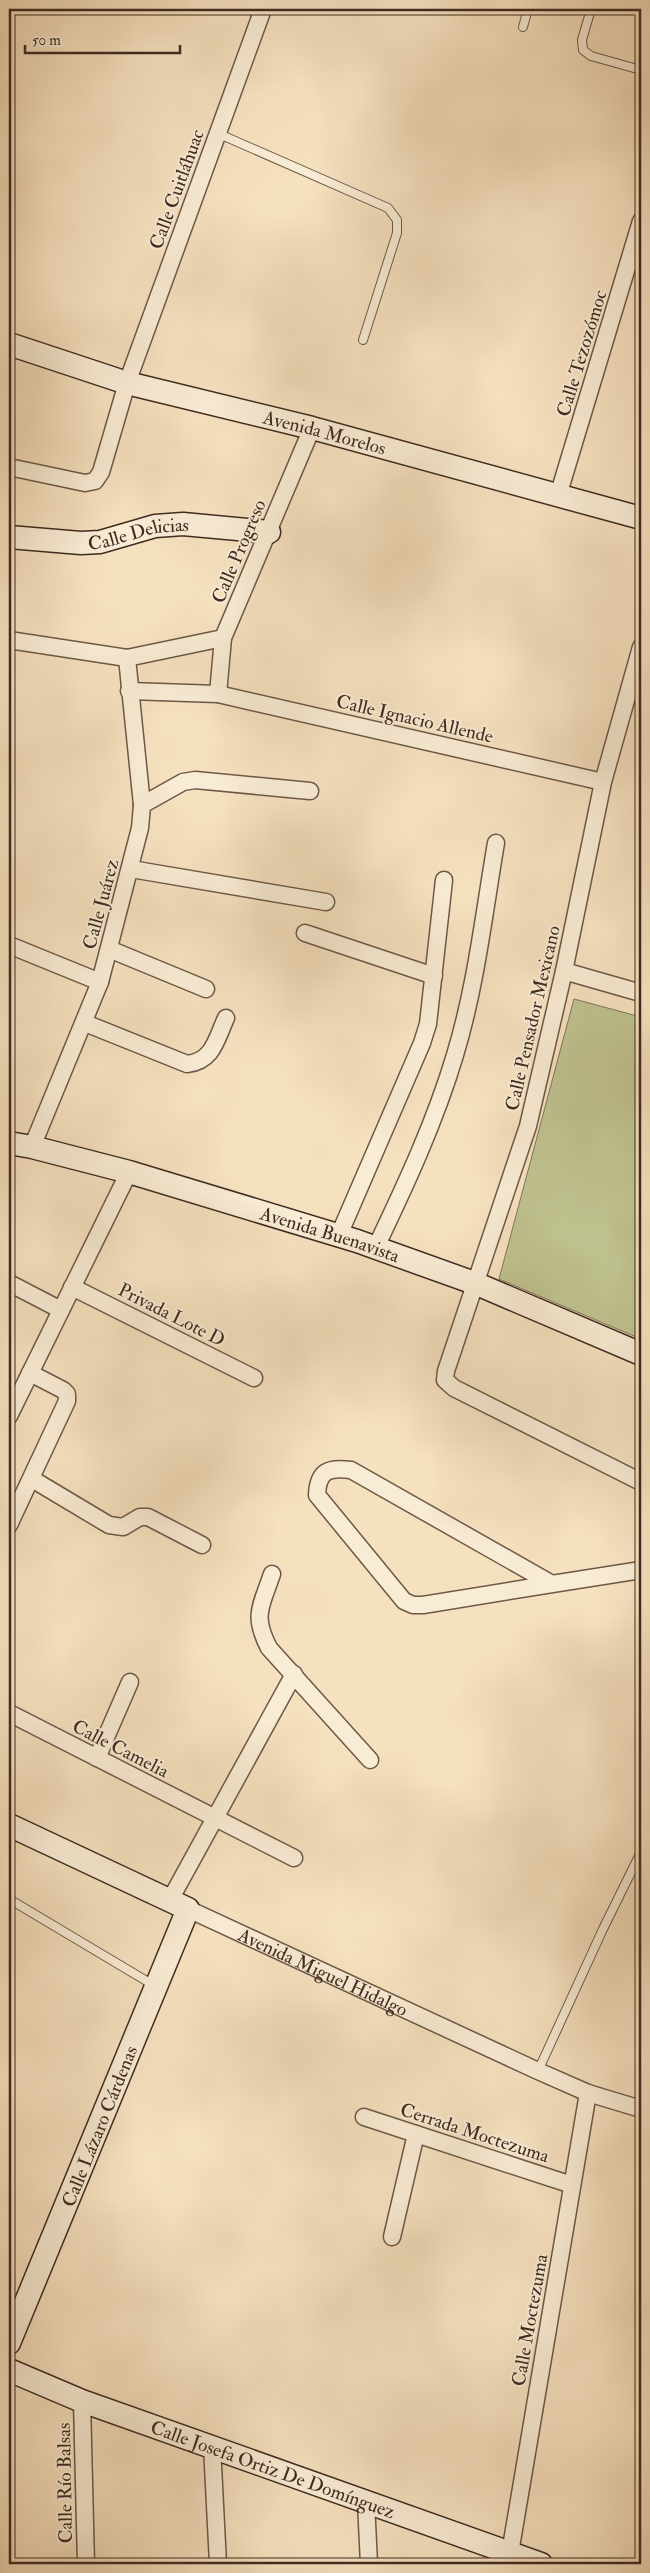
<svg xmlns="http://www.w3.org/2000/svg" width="650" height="2573" font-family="'IM FELL Double Pica',serif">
	<rect width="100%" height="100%" fill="#f6e1bf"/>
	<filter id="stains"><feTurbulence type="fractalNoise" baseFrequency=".004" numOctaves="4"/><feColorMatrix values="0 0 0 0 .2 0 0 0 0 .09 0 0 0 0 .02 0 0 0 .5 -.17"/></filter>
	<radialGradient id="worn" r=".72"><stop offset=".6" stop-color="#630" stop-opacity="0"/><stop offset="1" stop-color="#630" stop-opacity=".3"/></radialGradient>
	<!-- green -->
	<path fill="#bfc290" stroke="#7f7658" d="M574,999L641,1017V1339L499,1279Z"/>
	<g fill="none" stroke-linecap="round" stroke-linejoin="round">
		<!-- lane casing -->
		<g stroke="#6d5848" stroke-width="10">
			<g id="lane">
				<path d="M591,9L582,40L583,50L591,56L641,70"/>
				<path d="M523,27L528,9"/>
				<path d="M217,133L388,208L397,220V233L363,340"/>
				<path d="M9,1899L155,1986"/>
				<path d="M538,2071L603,1929L641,1852"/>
			</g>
		</g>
		<!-- street casing -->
		<g stroke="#6d5848" stroke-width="19">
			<g id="street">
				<path d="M9,467L85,483L95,481L101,472L127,383L263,9"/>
				<path d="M558,496L641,221"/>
				<path d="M9,640L127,658L223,638"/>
				<path d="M641,647L603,782L564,971L528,1126L446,1371L445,1380L454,1388L641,1482"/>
				<path d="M129,691L218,694L603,782"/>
				<path d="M218,694L223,638L312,428"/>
				<path d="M142,805L183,782L195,780L310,791"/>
				<path d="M131,869L326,902"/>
				<path d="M305,933L434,976"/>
				<path d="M9,945L100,982"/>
				<path d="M109,949L206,989"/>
				<path d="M564,971L641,993"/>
				<path d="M85,1023L187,1064C213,1061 216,1040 226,1018"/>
				<path d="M32,1147L100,982L140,828L142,805L127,658"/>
				<path d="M339,1235L422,1043L428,1024L444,880"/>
				<path d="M376,1247C406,1184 435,1122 455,1055C476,986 484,913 496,843"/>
				<path d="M9,1283L61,1310"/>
				<path d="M72,1287L254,1378"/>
				<path d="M9,1416L129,1172"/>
				<path d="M32,1479L109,1525L123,1527L140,1517H148L202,1545"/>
				<path d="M9,1525L67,1401V1394L63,1390L30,1373"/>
				<path d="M272,1574C261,1607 252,1615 269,1648L370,1760"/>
				<path d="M552,1584L423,1605H413L404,1601L317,1495C318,1471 328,1467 351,1470L552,1584L641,1570"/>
				<path d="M9,1713L294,1858"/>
				<path d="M97,1758L130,1682"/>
				<path d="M170,1900L294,1674"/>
				<path id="s1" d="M188,1909L538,2071L588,2093L641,2109"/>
				<path d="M364,2117L572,2185"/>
				<path d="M392,2237L416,2134"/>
				<path d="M82,2401L86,2564"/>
				<path d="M212,2446L218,2564"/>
				<path d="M366,2502L369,2564"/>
				<path d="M510,2553L588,2093"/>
			</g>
		</g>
		<!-- secondary casing -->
		<g stroke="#3f2b21" stroke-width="25">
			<g id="secondary">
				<path id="s2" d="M9,344L127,383L312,428L641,518"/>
				<path id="s3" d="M9,537L81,543L100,542L155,526L183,524L269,532"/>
				<path id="s4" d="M9,1143L32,1147L129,1172L357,1241L477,1284L641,1354"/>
				<path d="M9,1825L188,1909L9,2343"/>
				<path id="s5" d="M9,2370L82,2401L541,2564"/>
			</g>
		</g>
		<!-- lane -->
		<use href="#lane" stroke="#f9ecd5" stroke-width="8"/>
		<!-- street -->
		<use href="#street" stroke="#f9ecd5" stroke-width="16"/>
		<!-- secondary -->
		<use href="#secondary" stroke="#f9ecd5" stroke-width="22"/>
	</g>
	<g text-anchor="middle" stroke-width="4" stroke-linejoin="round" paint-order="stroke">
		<!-- street labels -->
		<g font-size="19" fill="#3f2b21" stroke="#f9ecd5">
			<text transform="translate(176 189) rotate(-70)" y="7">Calle Cuitláhuac</text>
			<text transform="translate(581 353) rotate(-73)" y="7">Calle Tezozómoc</text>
			<text dy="7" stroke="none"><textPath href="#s2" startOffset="328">Avenida Morelos</textPath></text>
			<text dy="7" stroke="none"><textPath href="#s3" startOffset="131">Calle Delicias</textPath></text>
			<text transform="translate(238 551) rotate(-67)" y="7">Calle Progreso</text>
			<text transform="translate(415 718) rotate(13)" y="7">Calle Ignacio Allende</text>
			<text transform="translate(100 904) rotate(-75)" y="7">Calle Juárez</text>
			<text transform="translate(532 1018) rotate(-77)" y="7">Calle Pensador Mexicano</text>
			<text dy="7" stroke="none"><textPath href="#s4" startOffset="334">Avenida Buenavista</textPath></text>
			<text transform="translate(172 1314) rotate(27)" y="7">Privada Lote D</text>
			<text transform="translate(121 1748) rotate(27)" y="7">Calle Camelia</text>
			<text dy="7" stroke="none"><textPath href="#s1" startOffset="149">Avenida Miguel Hidalgo</textPath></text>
			<text transform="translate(99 2126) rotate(-68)" y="7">Calle Lázaro Cárdenas</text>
			<text transform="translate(475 2132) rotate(18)" y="7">Cerrada Moctezuma</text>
			<text transform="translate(529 2320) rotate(-80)" y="7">Calle Moctezuma</text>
			<text dy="7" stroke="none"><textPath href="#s5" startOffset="282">Calle Josefa Ortiz De Domínguez</textPath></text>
			<text transform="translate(64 2483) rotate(-91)" y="7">Calle Río Balsas</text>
		</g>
	</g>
	<!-- margin -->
	<rect width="650" height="2573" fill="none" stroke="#f6e1bf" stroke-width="30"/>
	<rect x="10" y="10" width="630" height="2553" fill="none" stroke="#3f2b21" stroke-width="2.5"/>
	<rect x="15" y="15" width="620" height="2543" fill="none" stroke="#3f2b21"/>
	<!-- scale -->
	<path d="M25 45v8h155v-8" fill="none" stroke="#3f2b21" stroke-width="2.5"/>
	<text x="32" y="45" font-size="15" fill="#3f2b21" stroke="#f9ecd5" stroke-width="4" paint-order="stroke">50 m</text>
	<rect width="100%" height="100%" filter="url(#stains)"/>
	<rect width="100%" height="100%" fill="url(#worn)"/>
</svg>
